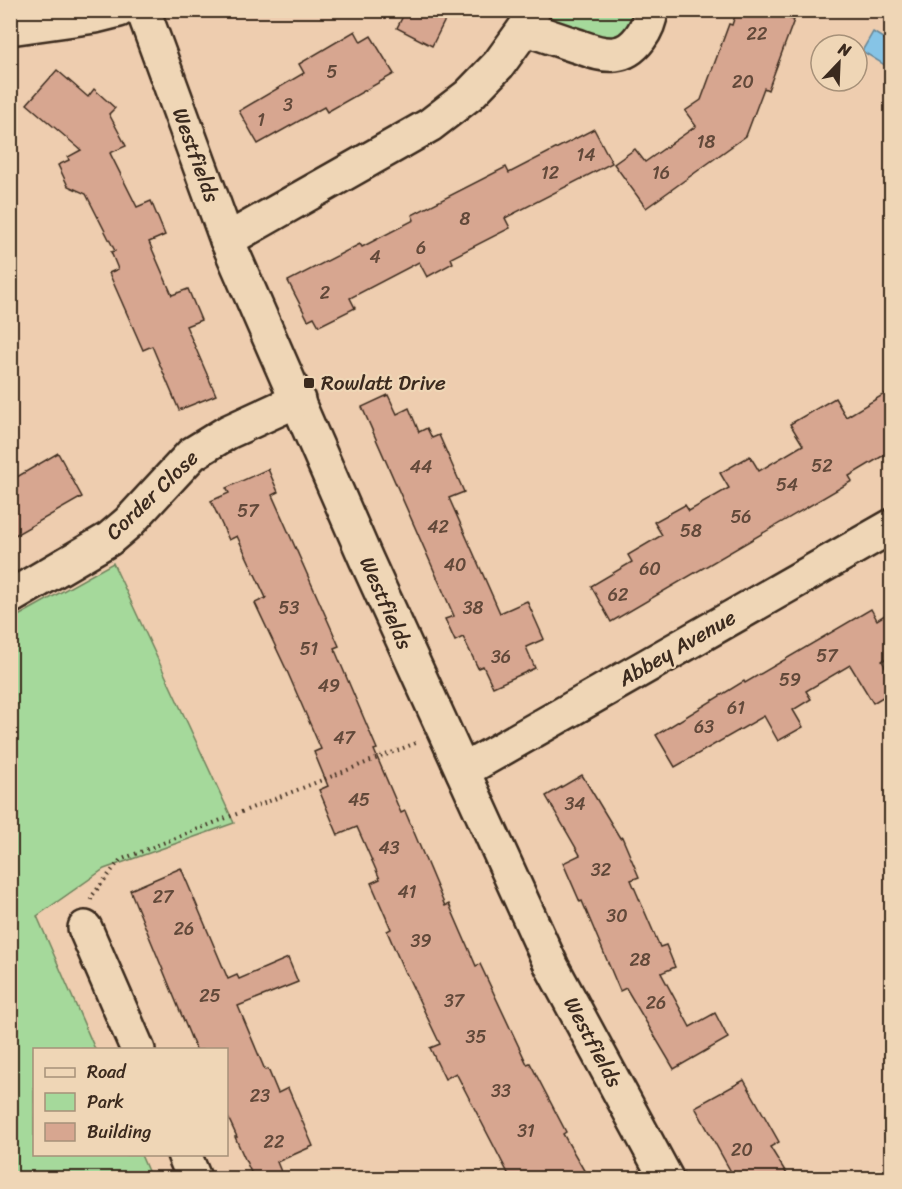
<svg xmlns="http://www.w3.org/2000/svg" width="902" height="1189" font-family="Sriracha,sans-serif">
	<rect width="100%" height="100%" fill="#eecdaf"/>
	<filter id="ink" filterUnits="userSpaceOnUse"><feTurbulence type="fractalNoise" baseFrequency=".0167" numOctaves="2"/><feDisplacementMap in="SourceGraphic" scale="12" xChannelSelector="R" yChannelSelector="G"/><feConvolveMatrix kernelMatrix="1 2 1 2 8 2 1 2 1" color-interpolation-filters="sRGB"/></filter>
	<g filter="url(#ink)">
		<!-- green -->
		<g fill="#a5d99b" stroke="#70825c" stroke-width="1.5">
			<path d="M547,11H640V17L616,43L549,22L547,15Z"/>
			<path d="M113,563L234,823L104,869L37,916L95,1049L34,1050V1154L141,1155L151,1178H11V620Z"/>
		</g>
		<!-- water -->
		<path fill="#86c4e6" stroke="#688696" stroke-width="1.5" d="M873,32L891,43V69L862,51Z"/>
		<!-- building -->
		<g fill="#d7a690" stroke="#3b2a1e" stroke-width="1.5">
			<path d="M406,10H450L432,46L397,28Z"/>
			<path d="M737,10H759L773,13L794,20L768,90L764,88L746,136L646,208L614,164L635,149L645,162L696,126L685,111L701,100L729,24L732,25Z"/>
			<path d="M355,31L361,42L371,36L394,74L327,112L324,107L258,144L239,111L304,73L299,64Z"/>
			<path d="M57,70L88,97L94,89L115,108L109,114L126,146L110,153L137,207L151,201L165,235L149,242L172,295L188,289L201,320L186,326L216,395L179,410L152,346L143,350L109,273L118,269L111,252L115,251L86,194L68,186L58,165L69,160L68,157L81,150L27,104Z"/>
			<path d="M594,129L612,163L505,218L510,228L451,258L453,263L427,277L419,262L350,298L355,308L319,326L314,317L308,320L288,281L360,244L362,247L414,220L412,215L506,167L509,173Z"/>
			<path d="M891,390V451L849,476L852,481L611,622L591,586L632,562L628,555L662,535L654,522L685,505L689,511L729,488L720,473L750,456L759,471L803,445L790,424L835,398L846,417Z"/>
			<path d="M388,395L397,414L409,408L419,432L427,428L432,438L439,435L464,492L449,498L500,613L527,601L544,639L526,647L535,668L493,687L483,666L478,668L463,637L455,641L445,619L454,616L362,407Z"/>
			<path d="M58,453L82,497L10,538V481Z"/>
			<path d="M268,469L278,492L272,495L339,646L334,648L377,749L374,750L401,813L405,811L445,906L449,904L476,966L480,964L527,1064L530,1063L566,1132L563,1134L589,1179H511L456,1073L445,1079L430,1048L440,1044L406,973H405L387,931L391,929L371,883L380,879L357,827L338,835L319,790L328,786L314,752L321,749L287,671L255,603L266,598L237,536L229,540L211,501L229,493L226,488Z"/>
			<path d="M871,609L877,620L891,611V655L882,661L891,677V692L873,703L850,665L806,691L811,699L793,710L803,727L778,741L764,716L675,767L656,735L744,681L745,683Z"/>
			<path d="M582,775L620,838L622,837L639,877L631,880L660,947L666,945L675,967L661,973L690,1027L715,1013L728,1038L674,1069L626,988L620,991L582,901L580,902L563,863L580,855L546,796Z"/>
			<path d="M181,868L228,979L237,975L239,979L288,958L298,982L238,1006L265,1070L268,1069L278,1093L288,1088L313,1146L277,1162L284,1179H254L235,1137H237L226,1113V1050H196L130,890Z"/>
			<path d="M744,1080L779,1142L770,1147L790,1179H735L695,1107Z"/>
		</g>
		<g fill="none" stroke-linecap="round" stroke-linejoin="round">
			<!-- minor casing -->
			<g stroke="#3b2a1e" stroke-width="38">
				<g id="minor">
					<path d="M143,10L227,240L366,559L552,967L666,1178"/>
					<path d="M10,28L95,16L119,10"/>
					<path d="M525,28C541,34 557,39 574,45C587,49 601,56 615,54C635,52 649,29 651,10"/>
					<path d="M227,240L430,125L469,95L499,64L525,28L533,10"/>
					<path d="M10,597L109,539L129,522L192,454L228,432L298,400"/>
					<path d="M463,771L892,526"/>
					<path d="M85,928L138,1050"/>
					<path d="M184,1154L194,1178"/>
				</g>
			</g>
			<!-- path -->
			<path stroke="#3b2a1e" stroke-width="4" stroke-dasharray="1.5 4.5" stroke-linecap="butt" d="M91,900L92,896L120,860L416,743"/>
			<!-- minor -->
			<use href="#minor" stroke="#efd6b6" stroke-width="33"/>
		</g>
	</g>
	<!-- markers -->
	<rect fill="#3b2a1e" stroke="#efd6b6" stroke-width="2" x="303" y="377" width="12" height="12" rx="3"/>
	<g text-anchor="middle" stroke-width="4.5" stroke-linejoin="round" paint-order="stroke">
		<!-- number labels -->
		<g font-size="18" fill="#62493a">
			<text x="757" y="40">22</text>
			<text x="332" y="78">5</text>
			<text x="743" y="88">20</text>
			<text x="288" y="111">3</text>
			<text x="261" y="126">1</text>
			<text x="706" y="148">18</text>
			<text x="586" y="161">14</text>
			<text x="550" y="179">12</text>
			<text x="661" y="179">16</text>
			<text x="465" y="225">8</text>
			<text x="421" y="254">6</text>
			<text x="375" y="263">4</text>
			<text x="325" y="299">2</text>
			<text x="822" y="472">52</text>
			<text x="421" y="473">44</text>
			<text x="787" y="491">54</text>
			<text x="248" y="517">57</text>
			<text x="741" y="523">56</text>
			<text x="438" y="533">42</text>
			<text x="691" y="537">58</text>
			<text x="455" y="571">40</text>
			<text x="650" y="575">60</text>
			<text x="618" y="601">62</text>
			<text x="289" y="614">53</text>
			<text x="473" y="614">38</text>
			<text x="309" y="655">51</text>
			<text x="827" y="662">57</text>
			<text x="501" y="663">36</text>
			<text x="790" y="686">59</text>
			<text x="329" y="692">49</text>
			<text x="736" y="714">61</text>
			<text x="704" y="733">63</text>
			<text x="344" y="744">47</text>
			<text x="359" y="806">45</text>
			<text x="575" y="810">34</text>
			<text x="389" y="854">43</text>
			<text x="601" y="876">32</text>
			<text x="407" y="898">41</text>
			<text x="163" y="903">27</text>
			<text x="617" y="922">30</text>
			<text x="184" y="935">26</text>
			<text x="421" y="947">39</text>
			<text x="640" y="966">28</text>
			<text x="210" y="1002">25</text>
			<text x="454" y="1007">37</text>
			<text x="656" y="1009">26</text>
			<text x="476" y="1043">35</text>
			<text x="501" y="1097">33</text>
			<text x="260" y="1102">23</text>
			<text x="526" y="1137">31</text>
			<text x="274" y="1148">22</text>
			<text x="742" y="1156">20</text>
		</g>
		<!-- street labels -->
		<g font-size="21" fill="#3b2a1e" stroke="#efd6b6">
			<text transform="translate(196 155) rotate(70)" y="7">Westfields</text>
			<text transform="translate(152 495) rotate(-44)" y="7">Corder Close</text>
			<text transform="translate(386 603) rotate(66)" y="7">Westfields</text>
			<text transform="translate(677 648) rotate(-30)" y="7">Abbey Avenue</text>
			<text transform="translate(593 1042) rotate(62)" y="7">Westfields</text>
		</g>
		<!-- poi labels -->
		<g font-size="21" fill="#3b2a1e" stroke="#efd6b6" text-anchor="start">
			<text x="321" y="390">Rowlatt Drive</text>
		</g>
	</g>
	<!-- margin -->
	<rect width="902" height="1189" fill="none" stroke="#efd6b6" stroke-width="36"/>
	<rect x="18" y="18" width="866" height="1153" fill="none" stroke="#3b2a1e" stroke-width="2" filter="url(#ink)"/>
	<!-- legend -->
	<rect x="33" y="1048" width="195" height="108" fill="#efd6b6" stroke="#a79179" stroke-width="1.5"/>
	<rect x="45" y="1068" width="30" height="9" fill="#efd6b6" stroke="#a79179" stroke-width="1.5"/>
	<text x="87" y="1078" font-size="18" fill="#3b2a1e">Road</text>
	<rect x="45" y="1093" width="30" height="18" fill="#a5d99b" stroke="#a79179" stroke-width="1.5"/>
	<text x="87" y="1108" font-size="18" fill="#3b2a1e">Park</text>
	<rect x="45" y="1123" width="30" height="18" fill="#d7a690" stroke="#a79179" stroke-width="1.5"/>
	<text x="87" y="1138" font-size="18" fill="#3b2a1e">Building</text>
	<!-- north arrow -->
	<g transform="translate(839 63) rotate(23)"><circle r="28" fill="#efd6b6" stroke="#a79179" stroke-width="1.5"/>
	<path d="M0-4.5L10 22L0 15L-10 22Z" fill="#3b2a1e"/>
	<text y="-9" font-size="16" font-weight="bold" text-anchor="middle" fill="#3b2a1e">N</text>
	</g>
</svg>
